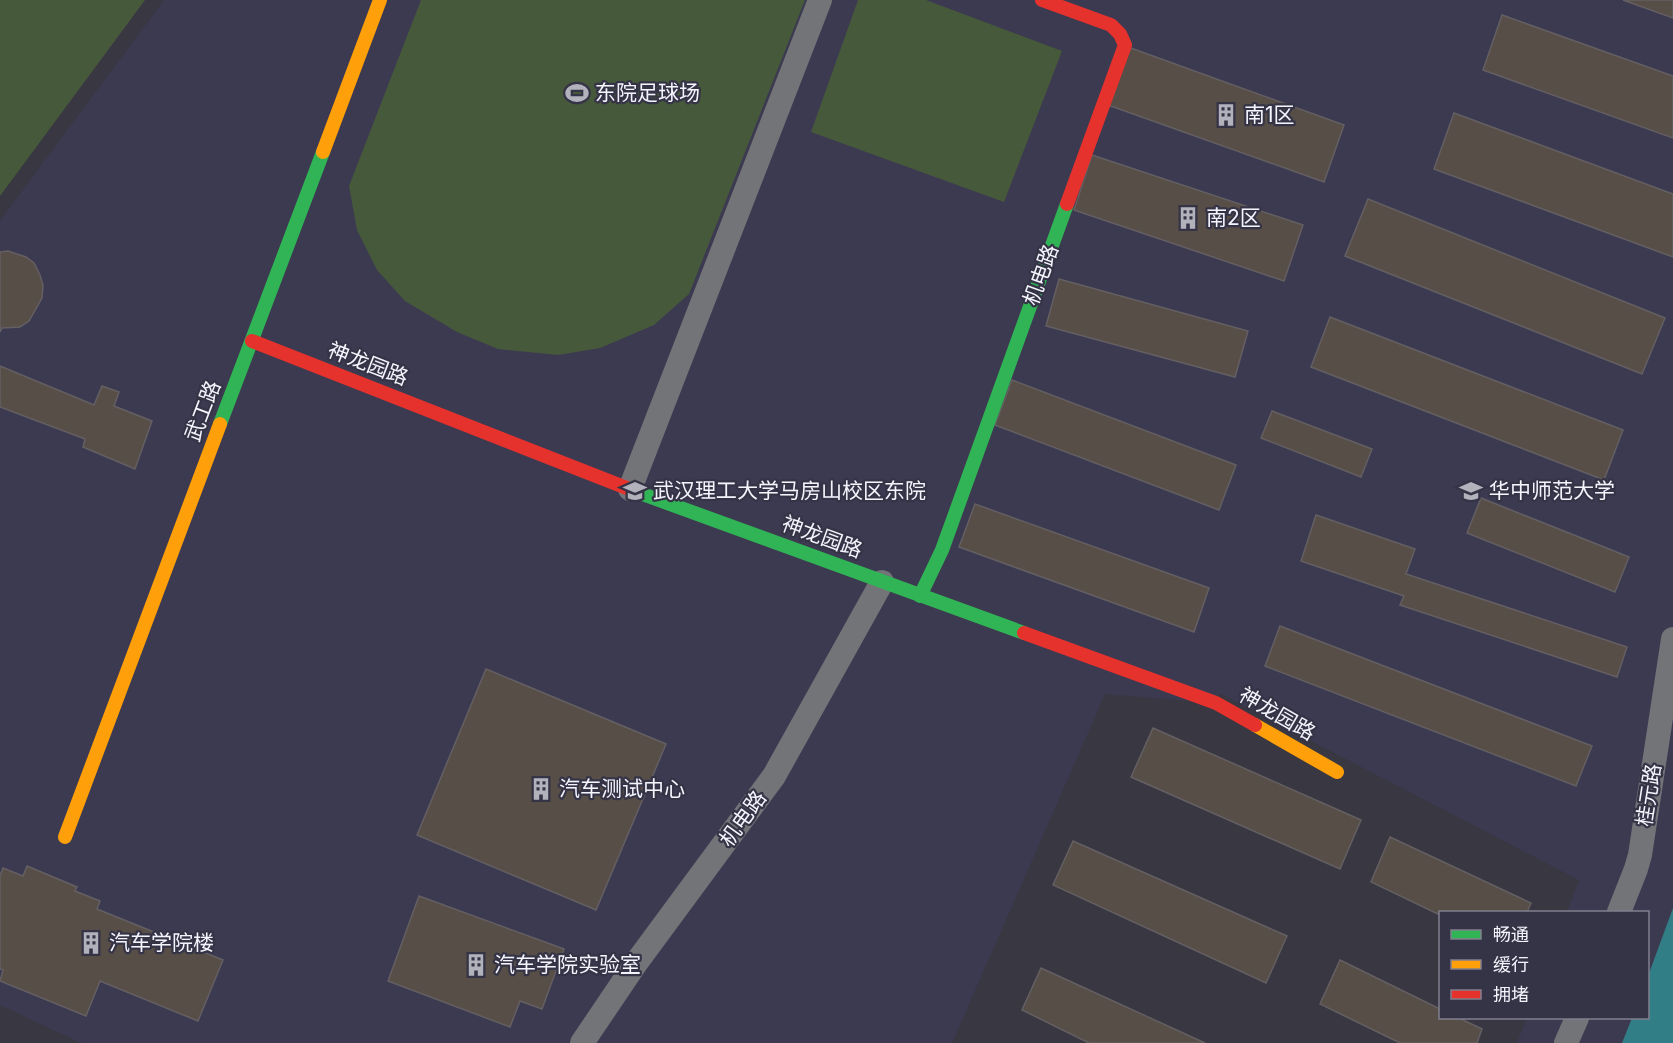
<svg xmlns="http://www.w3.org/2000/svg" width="1673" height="1043" font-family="Inter,'Noto Sans SC',sans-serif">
	<rect width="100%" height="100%" fill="#383742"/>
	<!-- built -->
	<path fill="#3c3a51" d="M164,0H1673V1043H1517L1527,1018H1648V912H1567L1579,880L1219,693L1216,703L1105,694L952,1043H81L0,1005V221Z"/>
	<!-- green -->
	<g fill="#47593b">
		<path d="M0,0H145L0,196Z"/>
		<path d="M421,0H805L689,294L654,325L600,348L558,355L498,349L457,332L405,301L377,270L357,230L349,186Z"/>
		<path d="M858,0H926L1062,51L1004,202L811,132Z"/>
	</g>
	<!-- water -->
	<path fill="#327e86" d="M1673,908V1043H1622L1632,1018H1648V976Z"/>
	<!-- building -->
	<g fill="#574e48" stroke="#645f62" stroke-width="1.5">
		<path d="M1623,0H1673V18Z"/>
		<path d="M1502,15L1673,76V138L1483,70Z"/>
		<path d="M1128,47L1344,125L1324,182L1108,105Z"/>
		<path d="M1454,113L1673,194V257L1434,169Z"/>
		<path d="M1092,155L1303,225L1284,281L1074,210Z"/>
		<path d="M1368,199L1665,318L1642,374L1345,256Z"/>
		<path d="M8,251L26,257L34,263L40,275L43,285L42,298L29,321L20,327L2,328L0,332V252Z"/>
		<path d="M1059,279L1248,331L1235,377L1046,326Z"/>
		<path d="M1330,317L1623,430L1604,480L1311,367Z"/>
		<path d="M0,366L94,405L102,386L119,392L114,406L152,421L135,469L83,447L85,439L0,407Z"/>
		<path d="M1012,380L1236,465L1219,510L995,425Z"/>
		<path d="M1272,411L1372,449L1361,477L1261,438Z"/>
		<path d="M1481,498L1629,557L1615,592L1467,533Z"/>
		<path d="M975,504L1209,588L1194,632L959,547Z"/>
		<path d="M1316,515L1415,549L1406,574L1627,647L1617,677L1400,605L1404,596L1301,561Z"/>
		<path d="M1280,626L1592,746L1576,786L1265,666Z"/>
		<path d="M486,669L666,744L596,910L417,835Z"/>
		<path d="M1153,728L1361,820L1340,869L1131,777Z"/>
		<path d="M1390,837L1531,903L1527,912H1440V915L1371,882Z"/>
		<path d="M1073,841L1287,936L1266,983L1053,885Z"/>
		<path d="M27,866L77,887L75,891L100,901L97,909L223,960L198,1021L100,981L86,1016L0,981L3,970L0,969V876L3,868L23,876Z"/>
		<path d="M419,896L564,949L542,1009L520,1001L510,1027L388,981Z"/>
		<path d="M1340,960L1440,1009V1018H1459L1482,1029L1477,1043H1400L1320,1004Z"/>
		<path d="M1041,968L1205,1043H1089L1022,1010Z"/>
	</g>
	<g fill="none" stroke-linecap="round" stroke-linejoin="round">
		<!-- street -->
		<g stroke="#737478" stroke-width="24">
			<path d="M630,489L820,0"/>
			<path d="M1619,912L1636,869L1640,855L1673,639"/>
			<path d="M582,1043L636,963L774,776L882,582"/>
			<path d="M1566,1043L1577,1018"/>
		</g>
		<!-- fast -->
		<g stroke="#30b455" stroke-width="14">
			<path d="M220,424L323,152"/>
			<path d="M637,492L1024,633"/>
			<path d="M920,596L942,550L1067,204"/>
		</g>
		<!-- slow -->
		<g stroke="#ff9f0a" stroke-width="14">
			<path d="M323,152L380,0"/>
			<path d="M1255,725L1337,772"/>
			<path d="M65,837L220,424"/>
		</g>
		<!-- jam -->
		<g stroke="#e5322d" stroke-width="14">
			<path d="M1042,0L1111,25L1120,34L1125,45L1067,204"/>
			<path d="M252,341L637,492"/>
			<path d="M1024,633L1216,703L1255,725"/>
		</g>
	</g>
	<!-- icons -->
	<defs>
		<g id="stadium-bare" transform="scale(1.8)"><path d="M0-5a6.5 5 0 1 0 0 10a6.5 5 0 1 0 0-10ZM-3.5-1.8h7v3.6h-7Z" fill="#b2b2bc" stroke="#353346" stroke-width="2.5" paint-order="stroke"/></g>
		<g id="building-bare" transform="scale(1.8)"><path d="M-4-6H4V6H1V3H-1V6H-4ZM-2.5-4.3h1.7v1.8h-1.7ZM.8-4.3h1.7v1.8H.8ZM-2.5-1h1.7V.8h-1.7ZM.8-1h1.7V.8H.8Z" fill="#b2b2bc" stroke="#353346" stroke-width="2.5" paint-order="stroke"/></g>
		<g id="university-bare" transform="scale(1.8)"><path d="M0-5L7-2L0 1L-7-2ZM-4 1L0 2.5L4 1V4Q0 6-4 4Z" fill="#b2b2bc" stroke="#353346" stroke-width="2.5" paint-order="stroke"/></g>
	</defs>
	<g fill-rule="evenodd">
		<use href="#stadium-bare" x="577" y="93"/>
		<use href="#building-bare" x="1226" y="115"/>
		<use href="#building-bare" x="1188" y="218"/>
		<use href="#university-bare" x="635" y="491"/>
		<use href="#university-bare" x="1471" y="491"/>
		<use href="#building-bare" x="541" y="789"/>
		<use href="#building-bare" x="91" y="943"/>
		<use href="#building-bare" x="476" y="965"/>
	</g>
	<g text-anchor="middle" stroke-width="4.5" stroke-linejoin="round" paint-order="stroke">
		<!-- poi labels -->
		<g font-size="21" fill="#f4f4fd" stroke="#353346" text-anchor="start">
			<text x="595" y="100">东院足球场</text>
			<text x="1244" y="122">南1区</text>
			<text x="1206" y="225">南2区</text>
			<text x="653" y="498">武汉理工大学马房山校区东院</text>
			<text x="1489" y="498">华中师范大学</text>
			<text x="559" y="796">汽车测试中心</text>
			<text x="109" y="950">汽车学院楼</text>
			<text x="494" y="972">汽车学院实验室</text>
		</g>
		<!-- street labels -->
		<g font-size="21" fill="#f4f4fd" stroke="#353346">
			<text transform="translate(1041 275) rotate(-70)" y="7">机电路</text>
			<text transform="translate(368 364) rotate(21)" y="7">神龙园路</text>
			<text transform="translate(203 411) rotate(-69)" y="7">武工路</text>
			<text transform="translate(822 537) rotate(20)" y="7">神龙园路</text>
			<text transform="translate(1277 714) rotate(30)" y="7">神龙园路</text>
			<text transform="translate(1649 795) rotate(-81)" y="7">桂元路</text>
			<text transform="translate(743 819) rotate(-54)" y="7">机电路</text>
		</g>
	</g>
	<!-- legend -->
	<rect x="1439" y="911" width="210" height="108" fill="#353346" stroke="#81808f" stroke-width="1.5"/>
	<rect x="1451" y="930" width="30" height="9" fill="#30b455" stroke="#81808f" stroke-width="1.5"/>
	<text x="1493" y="941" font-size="18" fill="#f4f4fd">畅通</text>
	<rect x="1451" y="960" width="30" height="9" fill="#ff9f0a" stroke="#81808f" stroke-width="1.5"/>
	<text x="1493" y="971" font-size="18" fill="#f4f4fd">缓行</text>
	<rect x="1451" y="990" width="30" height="9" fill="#e5322d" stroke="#81808f" stroke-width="1.5"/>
	<text x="1493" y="1001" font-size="18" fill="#f4f4fd">拥堵</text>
</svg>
